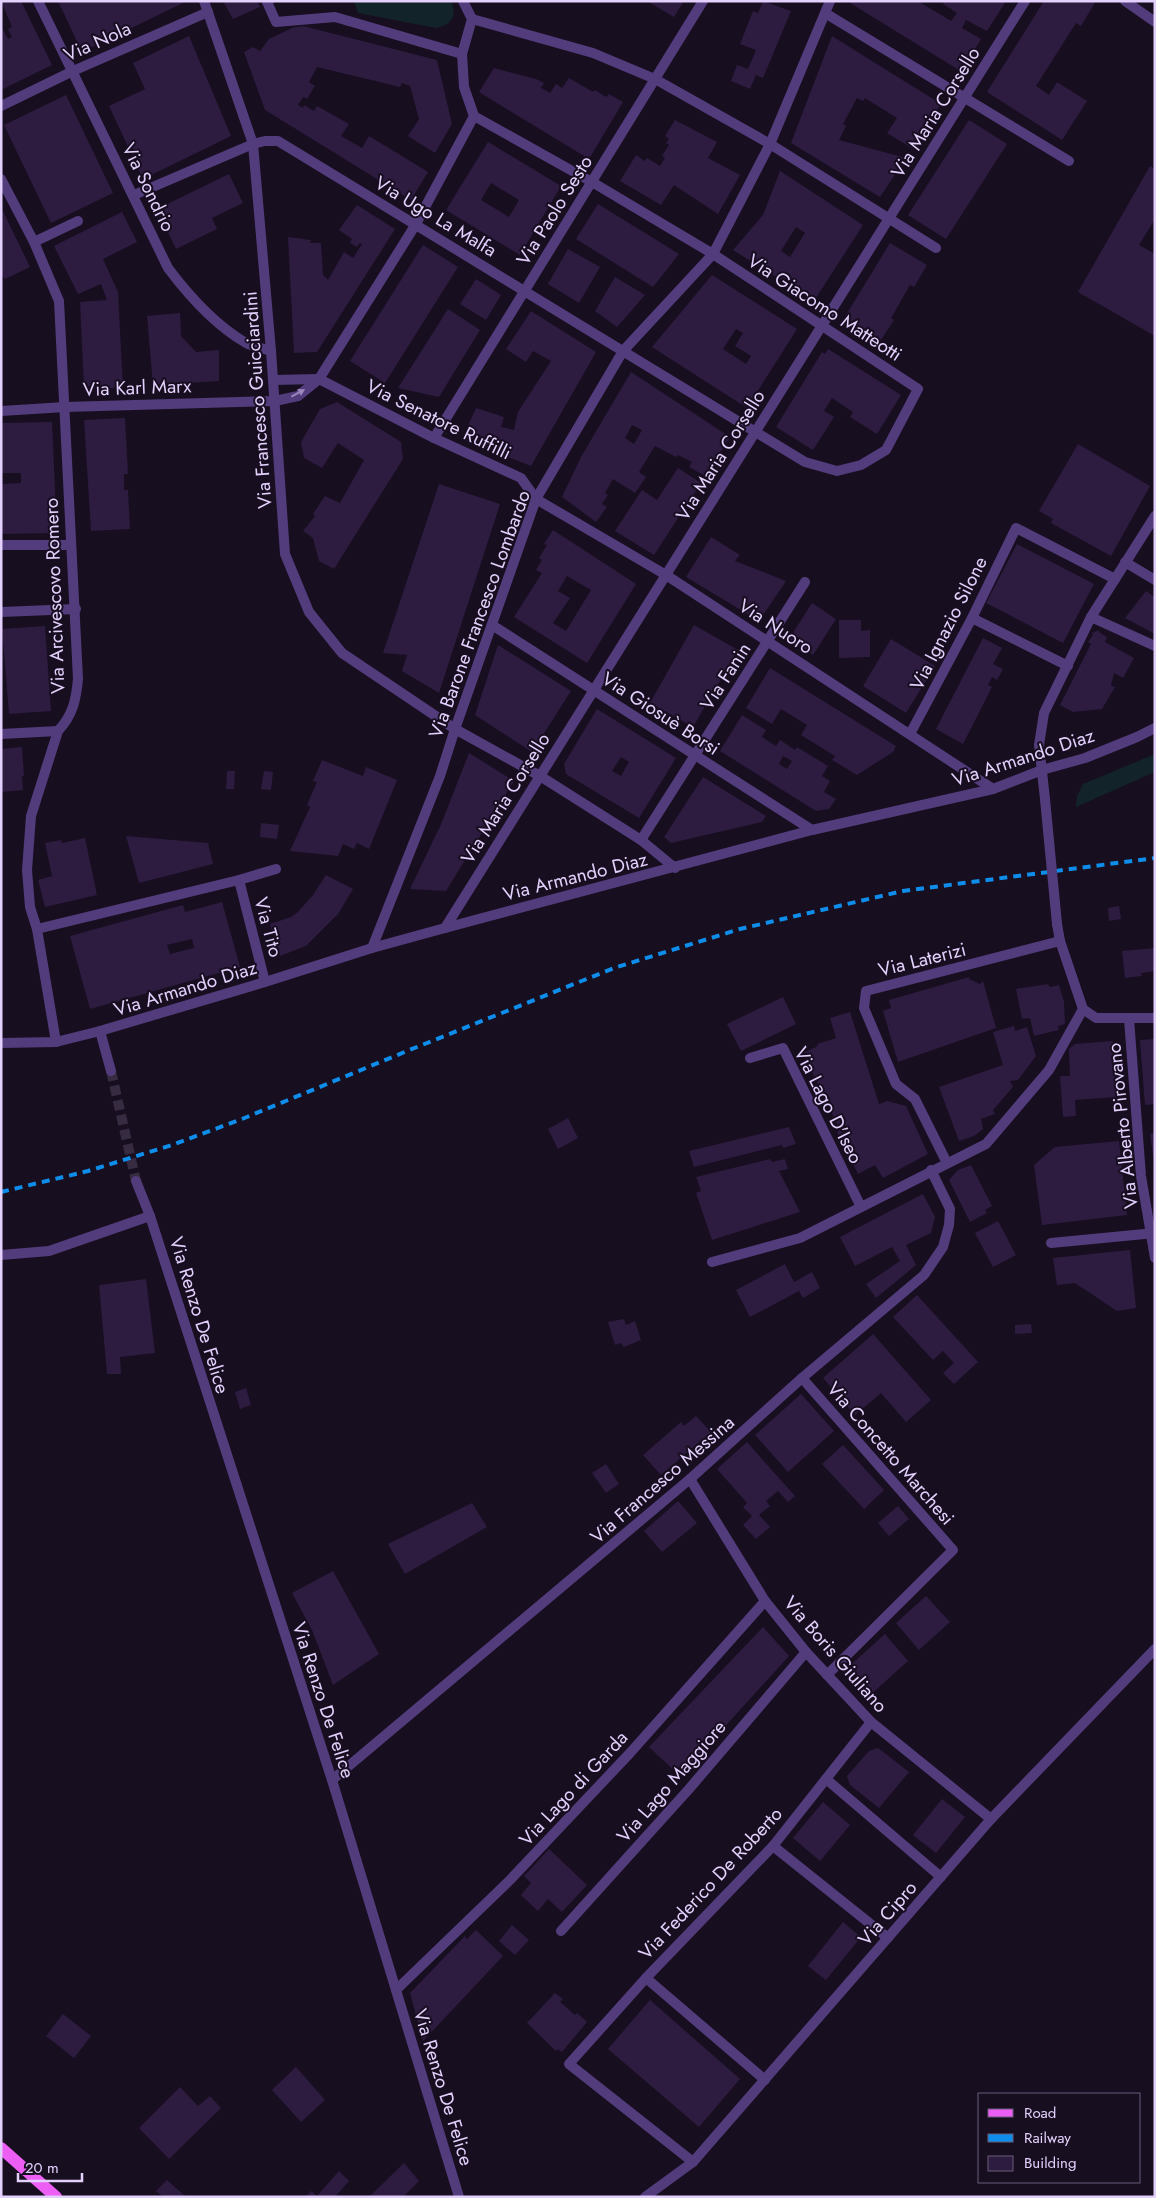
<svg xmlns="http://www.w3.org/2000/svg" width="1156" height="2198" font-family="Jost,sans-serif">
	<rect width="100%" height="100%" fill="#170e20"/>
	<!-- grass -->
	<g fill="#122329">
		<path d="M354,1H451C458,16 451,25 436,28L358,13Z"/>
		<path d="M1155,754V772L1076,807L1077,796L1083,784Z"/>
	</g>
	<!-- building -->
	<g fill="#2e1b40" fill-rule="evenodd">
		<path d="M1,1H21L52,65L1,90V26L8,39L12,37L8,29L12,27Z"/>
		<path d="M58,1H182L183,3L82,52Z"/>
		<path d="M223,1H257L260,7L233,19Z"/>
		<path d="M647,1H684L674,17Z"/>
		<path d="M763,1L791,11L763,78L756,75L750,89L731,81L737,65L748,69L756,50L740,44L753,11L758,13Z"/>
		<path d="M847,1H918L951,21L957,13L943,4L945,1H1006L987,31L966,20L962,28L981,39L962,72Z"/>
		<path d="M1044,1H1096L1081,26L1076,23L1036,86L1049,95L1057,82L1087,101L1062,140L987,92Z"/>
		<path d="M303,26L437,60L452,124L435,153L408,136L419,119L410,86L402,83L400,87L317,67L309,82L315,86L307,99L303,97L298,105L303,108L304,105L314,111L317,106L349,124L341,136L362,148L369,136L428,172L411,200L265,110L244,52L253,47L260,51L269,39L292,28Z"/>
		<path d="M189,36L231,136L143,179L109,106L145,89L133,63Z"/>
		<path d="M832,36L941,104L913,149L887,133L897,118L865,98L863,101L857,98L843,124L846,126L839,140L906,158L880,197L791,143Z"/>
		<path d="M494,68L536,79L544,83L541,88L550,93L556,84L562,88L569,78L593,92L595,90L606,97L609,94L623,102L589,159L479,92Z"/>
		<path d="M66,95L113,193L51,223L4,125Z"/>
		<path d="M675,120L717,142L708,158L740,175L718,214L674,185L661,205L620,181L636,155L645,161L647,158L660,166L665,158L662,156L669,145L666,143L669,139L665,136Z"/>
		<path d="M969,120L1007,144L946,239L908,215Z"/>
		<path d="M488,142L561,186L520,255L446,210ZM491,183L519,200L509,217L481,200Z"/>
		<path d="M1150,166L1155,169V219L1139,245L1155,254V336L1078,292Z"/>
		<path d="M780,171L863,225L814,301L733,250L763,215ZM796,227L805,233L790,257L781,251Z"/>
		<path d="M229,174L243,203L212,218L217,229L176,249L157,209Z"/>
		<path d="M598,204L679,254L653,287L576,239Z"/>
		<path d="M357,205L395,229L317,352L294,353L288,237L311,240L310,243H321L323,275L328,280L344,252L353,258L362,244L360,243L357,247L350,243L352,239L339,230Z"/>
		<path d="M1,207L30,267L5,279L1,275Z"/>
		<path d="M122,212L137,242L103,259L118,292L123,388L84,389L80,302L107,300L101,284L78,294L54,246Z"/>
		<path d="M890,243L927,265L914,287L910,285L891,318L894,320L879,343L843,320Z"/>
		<path d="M423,245L458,267L385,383L350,361Z"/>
		<path d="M568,249L600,267L579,303L548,284Z"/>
		<path d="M712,275L797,329L747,408L652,347ZM736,329L743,333L735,346L751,356L746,364L723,349Z"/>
		<path d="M615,277L645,295L617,327L595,311Z"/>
		<path d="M476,279L501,295L486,320L460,304Z"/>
		<path d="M448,309L480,330L439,397L398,388Z"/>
		<path d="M531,311L596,352L531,466L462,439L476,408L504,417L501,427L514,430L518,412L551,361L533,351L526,362L506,349Z"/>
		<path d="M180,313L181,336L196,352L219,350V381L153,385L147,316Z"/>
		<path d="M828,349L901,395L877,434L850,417L853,412L832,398L824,411L834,417L813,450L776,427L822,352L825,354Z"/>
		<path d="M631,372L730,437L705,476L689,467L692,462L678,455L676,457L655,446L639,472L646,477L635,493L613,479L605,493L608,495L602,504L607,507L596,522L562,497L581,457ZM632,425L642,430L634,444L625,438Z"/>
		<path d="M337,402L401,442L403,459L334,569L319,561L313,538L303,531L315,516L313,514L325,496L340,503L364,460L338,443L322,468L304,458L301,442L320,409Z"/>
		<path d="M125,418L128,474H124V490H128L130,529L91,531L84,420Z"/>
		<path d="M52,422L57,533L1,534V484L21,483V473H1V423Z"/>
		<path d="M1078,444L1150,486L1111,556L1051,523L1053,519L1039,511Z"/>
		<path d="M678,468L701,483L654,555L615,531L642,490L657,500Z"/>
		<path d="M439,484L500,504L439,693L402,671L407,655L383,653Z"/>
		<path d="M553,530L636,584L587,663L514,617L542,573L536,570L542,560L539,558L547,545L544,544ZM567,576L591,590L566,631L553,623L570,598L558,591Z"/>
		<path d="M711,537L740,555L735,561L786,581L759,621L686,577Z"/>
		<path d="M1017,544L1094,584L1063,643L986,603Z"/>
		<path d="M1146,591L1155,597V634L1125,618Z"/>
		<path d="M812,603L836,619L813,655L789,639Z"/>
		<path d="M839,620H861V631L870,630V657L839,658Z"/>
		<path d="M694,625L738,650L693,727L650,703Z"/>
		<path d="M45,626L51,711L9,714L2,629Z"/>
		<path d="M1099,630V632L1107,637L1105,642L1134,658L1123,678L1114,673L1111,686L1115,687L1102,709L1073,712L1060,705L1091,644L1088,642L1093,635L1092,633Z"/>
		<path d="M983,638L1002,648L993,664L1003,669L997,680L992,677L988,685L992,687L963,744L936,729Z"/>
		<path d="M891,639L935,666L906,713L863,686Z"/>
		<path d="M498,645L571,691L532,752L475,715Z"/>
		<path d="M770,668L896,746L893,752L857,775L832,760L835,756L801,735L807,725L781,709L772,724L746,708Z"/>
		<path d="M597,709L676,758L639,818L566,774L564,764ZM621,757L629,762L621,776L612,771Z"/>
		<path d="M742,715L766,730L762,737L776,746L780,740L795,750L797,747L828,766L822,776L830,781L824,792L836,799L829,809L816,811L720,751ZM783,756L792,761L787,769L779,764Z"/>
		<path d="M22,747L24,776H22L23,790L1,792V749Z"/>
		<path d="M469,753L514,781L446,891L410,889L442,822Z"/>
		<path d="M322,760L363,776L366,767L397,780L369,849L357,843L354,849L343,844L338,856L290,851L310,807L307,805L317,782L313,781Z"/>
		<path d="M227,771H235L234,789H226Z"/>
		<path d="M264,771L273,772L271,790L261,789Z"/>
		<path d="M703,777L766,816L762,822L671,843L664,837Z"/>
		<path d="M261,823L279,825L277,839L260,837Z"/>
		<path d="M126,836L208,843L213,864L139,883Z"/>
		<path d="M85,838L97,895L45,907L38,880L52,876L45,843L61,840L62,843Z"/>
		<path d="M326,875L353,889L338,914L306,946L280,956L270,924L291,917L298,912L313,895Z"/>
		<path d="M222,902L240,967L90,1009L70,936L183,905L185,912ZM192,939L194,948L170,954L167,945Z"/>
		<path d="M1119,906L1121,919L1109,921L1108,908Z"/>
		<path d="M1155,948V971L1141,973L1142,976L1125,978L1122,951Z"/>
		<path d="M969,977V979L980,984L983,981L996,1028L898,1062L883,1011L891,1008L889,1000Z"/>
		<path d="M1048,984L1050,987L1059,985L1064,1002L1065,1024L1058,1026L1059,1030L1034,1036L1030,1018L1022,1019L1016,989Z"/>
		<path d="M783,997L796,1024L741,1051L727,1024Z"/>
		<path d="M850,1012L879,1104L887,1101L906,1106L928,1154L883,1178L875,1165L858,1174L837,1132L840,1130L803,1053L818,1046L817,1044L836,1038L830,1018Z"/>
		<path d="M1014,1026L1015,1031L1027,1027L1036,1056L1018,1080L1010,1081L1013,1087L993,1110L995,1114L981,1119L983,1129L974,1136L959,1141L939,1087L1003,1065L993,1032Z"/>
		<path d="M1155,1039V1104L1145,1105L1140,1040Z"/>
		<path d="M1113,1041L1116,1097L1075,1100L1076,1116L1063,1117L1060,1076H1070L1069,1049L1075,1044Z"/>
		<path d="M568,1118L578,1138L558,1149L548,1129Z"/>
		<path d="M789,1127L796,1144L783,1148L782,1145L694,1167L689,1151Z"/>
		<path d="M1155,1133V1163H1154L1150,1134Z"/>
		<path d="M1119,1141L1127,1215L1042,1225L1034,1165L1055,1147Z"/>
		<path d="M770,1159L772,1162L785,1159L788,1169L779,1171L800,1212L712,1240L696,1193L701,1191L696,1177Z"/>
		<path d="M971,1165L992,1206L985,1210L987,1213L970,1222L949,1180L958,1170Z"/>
		<path d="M923,1194L935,1217L931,1233L906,1245L916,1265L876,1298L866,1284L900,1261L892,1247L855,1266L840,1237Z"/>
		<path d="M998,1221L1016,1255L993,1267L975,1233Z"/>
		<path d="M1130,1250L1136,1308L1117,1311L1075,1283L1057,1285L1053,1258Z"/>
		<path d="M785,1264L794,1282L812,1272L820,1288L803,1298L799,1291L750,1317L736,1290Z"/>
		<path d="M146,1279L155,1353L120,1357L121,1374H107L99,1285Z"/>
		<path d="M917,1295L978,1362L954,1384L943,1373L954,1363L943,1351L933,1360L893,1317Z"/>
		<path d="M624,1319L626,1325L635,1321L641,1340L624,1347L621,1343L615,1345L608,1322Z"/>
		<path d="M1031,1324L1032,1333L1015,1334V1325Z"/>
		<path d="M873,1334L931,1400L906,1422L881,1393L855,1415L823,1378Z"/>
		<path d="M246,1388L251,1405L240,1409L235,1392Z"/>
		<path d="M801,1394L834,1431L788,1472L755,1435Z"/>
		<path d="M696,1416L711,1432L661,1475L643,1455L681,1422L684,1426Z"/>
		<path d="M747,1442L795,1496L788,1502L778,1491L766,1501L770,1506L759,1515L770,1527L756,1539L743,1525L752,1516L743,1507L747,1503L717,1469Z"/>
		<path d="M843,1445L884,1490L864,1509L822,1464Z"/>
		<path d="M606,1464L619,1484L606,1493L592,1473Z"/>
		<path d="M678,1501L697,1523L662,1552L644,1531Z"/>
		<path d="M472,1503L487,1527L405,1574L388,1544Z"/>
		<path d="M898,1506L909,1519L889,1536L878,1523Z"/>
		<path d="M333,1571L379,1654L333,1685L312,1630L292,1593Z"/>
		<path d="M926,1596L950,1622L919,1650L896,1623Z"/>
		<path d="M763,1627L789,1656L680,1776L649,1747Z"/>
		<path d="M885,1634L908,1661L869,1696L845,1670Z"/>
		<path d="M878,1748L909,1772L879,1808L850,1785L847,1776L869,1751Z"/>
		<path d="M942,1799L965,1817L936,1853L913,1835Z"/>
		<path d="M823,1802L850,1825L820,1861L793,1838Z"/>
		<path d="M549,1849L587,1885L562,1912L548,1899L538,1911L521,1895L531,1883L524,1876Z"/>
		<path d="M843,1922L861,1937L826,1980L808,1966Z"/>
		<path d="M512,1925L529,1940L515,1955L499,1941Z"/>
		<path d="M476,1930L503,1956L423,2041L410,1993L465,1936L467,1939Z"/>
		<path d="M555,1993L563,1999L560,2002L575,2015L577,2013L587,2022L562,2052L558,2049L556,2051L527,2023Z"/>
		<path d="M650,2000L740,2079L699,2127L608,2049Z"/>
		<path d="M63,2014L91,2036L74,2058L46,2036Z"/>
		<path d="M296,2067L325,2100L301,2122L272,2090Z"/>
		<path d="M180,2087L198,2106L210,2096L221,2108L169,2159L139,2128Z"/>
		<path d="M404,2163L419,2181L403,2197H369Z"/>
		<path d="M339,2171L349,2181L335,2197H306L311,2191L317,2196Z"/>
		<path d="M167,2180L186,2197H163L156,2191Z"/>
	</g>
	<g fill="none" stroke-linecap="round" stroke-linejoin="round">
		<!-- street-tunnel -->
		<path stroke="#362b41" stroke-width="10" stroke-dasharray="10 5" stroke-linecap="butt" d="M111,1071L136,1181"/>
		<!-- street -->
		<g stroke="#533c7c" stroke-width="10">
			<path d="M38,1L168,268C189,296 215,325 246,343C253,347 263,348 271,351"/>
			<path d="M204,1L253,144L271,351L285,554L309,612L342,653L455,729L540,776L641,840L675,868"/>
			<path d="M269,1L267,2L276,22L335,17L462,54"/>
			<path d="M1125,1L1155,22"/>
			<path d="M825,13L1069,161"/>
			<path d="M472,19L593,53L655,79L770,144L936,248"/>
			<path d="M1,106L73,71L208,12"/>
			<path d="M1,179L34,242L59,301L78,679C76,700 73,715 58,731L31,816L27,870L30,907L37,929L56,1042"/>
			<path d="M134,195L253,144L265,141H278L805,462L837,471L861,465L886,450L918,389L713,254L592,182L474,116"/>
			<path d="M34,242L78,221"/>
			<path d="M273,380L319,379L434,438L521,478L536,499L666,575L993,789"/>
			<path d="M1,411L65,407L275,401L298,396L319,379L416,224L474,116L464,87L462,54L472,19L463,1"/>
			<path d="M434,438L703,1"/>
			<path d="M1,545H71"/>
			<path d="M1125,562L1155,580"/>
			<path d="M1,612L76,609"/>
			<path d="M1091,617L1155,646"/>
			<path d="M972,618L1068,666"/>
			<path d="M492,625L812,830"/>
			<path d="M1,734L58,731"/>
			<path d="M910,734L972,618L1016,528L1115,579"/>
			<path d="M1045,799L1039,745L1044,713L1091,617L1155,516"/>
			<path d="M641,840L805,582"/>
			<path d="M239,880L265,982"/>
			<path d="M445,928L1025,1"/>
			<path d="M37,929L239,880L276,869"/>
			<path d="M372,948L440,776L455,729L536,499L623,351L713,254L770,144L830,1"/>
			<path d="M1083,1009L1096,1018H1155"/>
			<path d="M1129,1019L1141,1176L1155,1258"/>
			<path d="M100,1031L111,1071"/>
			<path d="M1,1043L56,1042L100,1031L265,982L372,948L445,928L812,830L993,789L1042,770L1085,758L1137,737L1155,728"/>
			<path d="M750,1058L783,1048L861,1207"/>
			<path d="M947,1163L915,1099L896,1084L864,1008L866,991L1060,941"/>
			<path d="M136,1181L150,1216L332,1780L459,2197"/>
			<path d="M1051,1243L1155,1233"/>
			<path d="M1,1255L49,1251L150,1216"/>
			<path d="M712,1262L800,1238L986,1144L1049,1070L1083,1009L1060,941L1057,924"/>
			<path d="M802,1378L953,1550L827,1675"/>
			<path d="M690,1479L765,1601L806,1652L871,1722L991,1819"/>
			<path d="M826,1779L941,1877"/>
			<path d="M332,1780L690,1479L802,1378L924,1275L943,1247L949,1225L950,1209L931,1170"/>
			<path d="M773,1846L888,1938"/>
			<path d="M561,1931L689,1789L806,1652"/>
			<path d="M646,1978L765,2080"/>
			<path d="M396,1990L510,1880L630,1753L765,1601"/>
			<path d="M693,2162L569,2064L646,1978L773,1846L871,1722"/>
			<path d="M645,2197L693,2162L991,1819L1155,1649"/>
		</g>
		<!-- primary -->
		<path stroke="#ed5ef5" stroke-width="12" d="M1,2148L56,2197"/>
		<!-- rail -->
		<path stroke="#0e8eea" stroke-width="4" stroke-dasharray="8 6" stroke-linecap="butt" d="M1,1192L88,1171L172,1145L242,1119L407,1051L614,968L740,929L903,891L1155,858"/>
		<!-- street-bridge -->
		<path stroke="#533c7c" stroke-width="10" d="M1045,799L1057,924"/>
	</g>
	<!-- one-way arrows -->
	<defs><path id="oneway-solid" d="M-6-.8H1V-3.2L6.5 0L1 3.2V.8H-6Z" transform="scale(1.25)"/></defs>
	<use fill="#9b86bc" href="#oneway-solid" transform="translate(298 393) rotate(-28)"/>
	<g text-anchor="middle" stroke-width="4" stroke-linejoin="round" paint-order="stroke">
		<!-- street labels -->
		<g font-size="19" fill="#e3d0fc" stroke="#170e20">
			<text transform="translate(97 41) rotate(-24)" y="7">Via Nola</text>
			<text transform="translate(935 112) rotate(-58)" y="7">Via Maria Corsello</text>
			<text transform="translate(149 187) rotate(64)" y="7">Via Sondrio</text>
			<text transform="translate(554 210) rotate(-58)" y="7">Via Paolo Sesto</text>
			<text transform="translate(436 216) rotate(31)" y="7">Via Ugo La Malfa</text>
			<text transform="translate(825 307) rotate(33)" y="7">Via Giacomo Matteotti</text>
			<text transform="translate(137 387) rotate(-2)" y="7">Via Karl Marx</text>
			<text transform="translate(257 400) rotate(-94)" y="7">Via Francesco Guicciardini</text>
			<text transform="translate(439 419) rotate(26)" y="7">Via Senatore Ruffilli</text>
			<text transform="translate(720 455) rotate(-58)" y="7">Via Maria Corsello</text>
			<text transform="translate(54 596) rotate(-92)" y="7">Via Arcivescovo Romero</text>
			<text transform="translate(479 614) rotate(-70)" y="7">Via Barone Francesco Lombardo</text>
			<text transform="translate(948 623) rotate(-63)" y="7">Via Ignazio Silone</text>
			<text transform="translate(776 626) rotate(33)" y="7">Via Nuoro</text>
			<text transform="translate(725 676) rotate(-57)" y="7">Via Fanin</text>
			<text transform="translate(661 713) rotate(33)" y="7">Via Giosuè Borsi</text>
			<text transform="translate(1023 757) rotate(-18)" y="7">Via Armando Diaz</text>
			<text transform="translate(505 798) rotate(-58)" y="7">Via Maria Corsello</text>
			<text transform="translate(575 876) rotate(-14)" y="7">Via Armando Diaz</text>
			<text transform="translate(269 927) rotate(75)" y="7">Via Tito</text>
			<text transform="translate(922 959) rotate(-14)" y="7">Via Laterizi</text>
			<text transform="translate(185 988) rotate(-17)" y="7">Via Armando Diaz</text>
			<text transform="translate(829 1105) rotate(63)" y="7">Via Lago D'Iseo</text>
			<text transform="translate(1122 1126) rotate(-96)" y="7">Via Alberto Pirovano</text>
			<text transform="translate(200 1315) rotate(73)" y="7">Via Renzo De Felice</text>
			<text transform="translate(891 1453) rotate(49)" y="7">Via Concetto Marchesi</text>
			<text transform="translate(662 1479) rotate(-41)" y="7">Via Francesco Messina</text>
			<text transform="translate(836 1654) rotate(49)" y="7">Via Boris Giuliano</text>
			<text transform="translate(324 1700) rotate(72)" y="7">Via Renzo De Felice</text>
			<text transform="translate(671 1781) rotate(-49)" y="7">Via Lago Maggiore</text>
			<text transform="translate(573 1788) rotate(-47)" y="7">Via Lago di Garda</text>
			<text transform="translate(710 1883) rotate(-47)" y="7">Via Federico De Roberto</text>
			<text transform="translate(887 1913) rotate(-49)" y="7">Via Cipro</text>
			<text transform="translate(444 2087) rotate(73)" y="7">Via Renzo De Felice</text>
		</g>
	</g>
	<!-- border -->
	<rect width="1156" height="2198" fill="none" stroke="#e3d0fc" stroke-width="5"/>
	<!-- legend -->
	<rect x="978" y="2093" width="162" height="90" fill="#170e20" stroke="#695c78"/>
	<rect x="988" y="2109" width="25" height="8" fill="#ed5ef5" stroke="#695c78"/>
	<text x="1024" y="2118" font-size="15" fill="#e3d0fc">Road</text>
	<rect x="988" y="2134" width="25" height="8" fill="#0e8eea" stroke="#695c78"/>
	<text x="1024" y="2143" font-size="15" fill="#e3d0fc">Railway</text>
	<rect x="988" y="2156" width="25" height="15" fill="#2e1b40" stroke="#695c78"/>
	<text x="1024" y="2168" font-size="15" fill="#e3d0fc">Building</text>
	<!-- scale -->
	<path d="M18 2173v8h64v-8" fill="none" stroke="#e3d0fc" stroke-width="2.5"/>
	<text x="25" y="2173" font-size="15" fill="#e3d0fc" stroke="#170e20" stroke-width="4" paint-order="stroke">20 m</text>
</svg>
